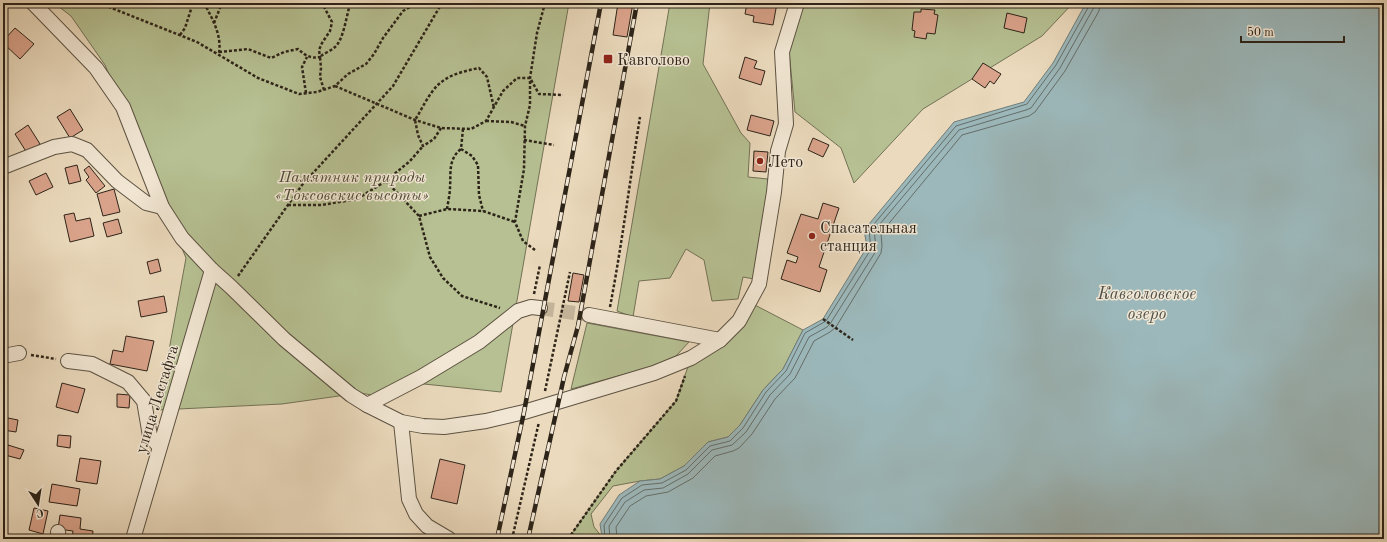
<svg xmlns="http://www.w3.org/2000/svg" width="1387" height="542" font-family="'Old Standard TT',serif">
	<rect width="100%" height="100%" fill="#ebdabd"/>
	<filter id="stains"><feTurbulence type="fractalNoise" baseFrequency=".005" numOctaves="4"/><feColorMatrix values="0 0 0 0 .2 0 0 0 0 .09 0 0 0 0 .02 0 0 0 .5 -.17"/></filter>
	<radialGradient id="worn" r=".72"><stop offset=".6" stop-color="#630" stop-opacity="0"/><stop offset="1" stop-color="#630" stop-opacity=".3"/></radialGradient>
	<!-- green -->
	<g fill="#b6c092" stroke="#727256">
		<path d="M54,3H569L501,392L424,384L383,389L372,395L360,393L282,404L158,410L186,258L105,65L71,16Z"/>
		<path d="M670,3H710L703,64L741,133L750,143L748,177L768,179L766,227L754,279L743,277L738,299L712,301L704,260L686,249L670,278L639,281L633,317L617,311Z"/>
		<path d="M803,3H1073L1042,36L923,109L854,183L841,148L795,112L789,51Z"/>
		<path d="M749,302L803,330L783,369L763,390L740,425L728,437L708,442L684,466L660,479L640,481L613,486L591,514L594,527L602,537L601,539H568L616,471L676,401L691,358Z"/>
		<path d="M587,323L689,342L676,356L651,367L571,389Z"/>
	</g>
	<!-- water -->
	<path fill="#9cb8bb" stroke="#707d7a" d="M1086,3H1384V539H601L602,537L600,524L619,495L640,481L660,479L684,466L708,442L728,437L740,425L763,390L783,369L803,330L823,319L867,247L864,230L954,122L1024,102L1053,63Z"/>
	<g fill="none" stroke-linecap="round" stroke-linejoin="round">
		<!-- shore -->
		<g stroke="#646e6a" stroke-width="1">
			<path d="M605,539L604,525L622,498L642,485L662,483L686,470L710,446L730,441L743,428L766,392L786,371L805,333L826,321L871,249L869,230L956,126L1027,104L1056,65L1089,6V3"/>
			<path d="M610,539L609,526L625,502L644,490L663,488L688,474L712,450L732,445L746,432L770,395L790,374L809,337L827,327L830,324L876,251V246L874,231L959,130L1026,110L1031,108L1060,68L1093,9L1094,3"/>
			<path d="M617,539L616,527L630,506L646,496L668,492L693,478L715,456L733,451L739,448L752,434L775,399L795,378L814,341L830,332L836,327L881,253L882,246L881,233L962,135L1029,116L1035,112L1065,71L1099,11L1100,3"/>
		</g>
	</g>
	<!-- building -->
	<g fill="#daa38b" stroke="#2d2419">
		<path d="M618,3H633L627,37L613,35Z"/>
		<path d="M747,3H777L773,25L753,22L754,16L745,14Z"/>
		<path d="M921,9L935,10L934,14L938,15L935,34L927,33L926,39L914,37L915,31L912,30L914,12H921Z"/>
		<path d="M1007,13L1027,18L1024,33L1004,28Z"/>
		<path d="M15,28L34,44L20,59L3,43V41Z"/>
		<path d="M745,57L757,61L754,68L765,71L761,85L739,78Z"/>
		<path d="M983,63L1001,74L994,84L990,81L985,88L972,79Z"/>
		<path d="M70,109L83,130L70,138L57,117Z"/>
		<path d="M751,115L774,121L770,136L747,130Z"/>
		<path d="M28,125L40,144L27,153L15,134Z"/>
		<path d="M813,138L829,145L823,157L808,150Z"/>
		<path d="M754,151L768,152L766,172L753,171Z"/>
		<path d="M77,165L81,181L69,184L65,168Z"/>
		<path d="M89,166L105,186L96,193L86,180L89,177L84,170Z"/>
		<path d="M46,173L53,187L36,195L29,181Z"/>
		<path d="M114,189L120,212L103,216L97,194Z"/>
		<path d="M823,203L839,208L819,267L827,270L820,292L781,279L787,260L796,263L798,257L787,253L801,214L818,219Z"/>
		<path d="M74,213L76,221L90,218L94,236L70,242L64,215Z"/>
		<path d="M118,219L122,233L107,237L103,223Z"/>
		<path d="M158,259L161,271L150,274L147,262Z"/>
		<path d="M573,273L584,275L579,302L568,301Z"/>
		<path d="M164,296L167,312L141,317L138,301Z"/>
		<path d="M126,336L154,341L147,371L110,364L113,350L123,352Z"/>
		<path d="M62,383L85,389L78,413L56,407Z"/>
		<path d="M117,394L130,395L129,408L117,407Z"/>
		<path d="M3,417L18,420L16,432L3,430Z"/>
		<path d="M58,435L71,436L70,448L57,446Z"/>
		<path d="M8,445L24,450L20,459L5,455Z"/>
		<path d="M80,458L101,461L97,484L76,481Z"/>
		<path d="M440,459L465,465L457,504L431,498Z"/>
		<path d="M52,484L80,489L77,506L49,502Z"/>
		<path d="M34,508L48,511L43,534L29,530Z"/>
		<path d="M60,515L81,518L80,529L93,531L92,539H72L73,531L58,529Z"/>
	</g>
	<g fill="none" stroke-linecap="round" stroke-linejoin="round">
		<!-- minor-tunnel -->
		<path stroke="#c5b69c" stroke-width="14" stroke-dasharray="14 7" stroke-linecap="butt" d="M540,308L589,315"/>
		<!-- minor casing -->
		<g stroke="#5c5242" stroke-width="16">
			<g id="minor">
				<path d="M33,3L96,68L123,107L162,207L182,238L212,270L231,287L284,339L351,395L367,405L401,422L423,426L444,427L486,421L524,412L654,373L691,358L720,340L739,321L759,284L774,192L778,151L786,124L782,52L797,3"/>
				<path d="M3,167L54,147L72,144L87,150L117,181L146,203L162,207"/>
				<path d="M589,315L720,340"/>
				<path d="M3,356L19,353"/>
				<path d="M68,361L92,364L128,382L144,401L150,436L159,446"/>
				<path d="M367,405L421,377L479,342L518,311L531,307L540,308"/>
				<path d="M401,422L409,499L416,514L427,526L449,539"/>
				<path d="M58,532L59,539"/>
				<path d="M133,539L212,270"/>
			</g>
		</g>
		<!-- path -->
		<g stroke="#2d2419" stroke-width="2.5" stroke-dasharray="3 2" stroke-linecap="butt">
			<path d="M99,3L197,42L258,78L299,94L317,92L335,86L348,74L366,64L374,54L383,38L403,11L417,3"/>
			<path d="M204,3C212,18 222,35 219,53"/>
			<path d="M298,3H304"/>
			<path d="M214,23L222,3"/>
			<path d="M180,35L185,28L193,3"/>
			<path d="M219,52L248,49L271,58L284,52L298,49C305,55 310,59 320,57L319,50L322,43L330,31L332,22L322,3"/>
			<path d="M335,86L415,120L441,128L471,129L486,121L503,91L517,78H530L539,94L563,95"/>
			<path d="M324,90L320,77L321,68L320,57C324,53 331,51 335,47C343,40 346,19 349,8L351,3"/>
			<path d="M306,93L302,67L307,57"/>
			<path d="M486,121L511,122L525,126"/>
			<path d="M441,128L434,139L423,146L418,135L415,120C422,109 429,93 439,84C450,74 465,71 479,68L487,77L494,108"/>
			<path d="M463,129L461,149L472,156L478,165L479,195L483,211"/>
			<path d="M524,140L554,145"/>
			<path d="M386,181L419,216L430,257L443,278L462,296L500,308"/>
			<path d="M288,205H322L357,199L386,181L410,161L423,146"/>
			<path d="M447,209C448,202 450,194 450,187C451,173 448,159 461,149"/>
			<path d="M419,216L447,209L483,211L515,222"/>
			<path d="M535,250L523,241L515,222L524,169L525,126L530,105V78L537,33L545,3"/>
			<path d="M238,276L302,185L393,86L442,3"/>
			<path d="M534,294L540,265"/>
			<path d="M610,307C622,244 630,180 640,117"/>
			<path d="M823,319L853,340"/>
			<path d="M31,355L56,359"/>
			<path d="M545,391L570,272"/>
			<path d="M512,539L539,422"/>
			<path d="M568,539L616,471L676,401L685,376"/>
		</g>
		<!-- minor -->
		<use href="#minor" stroke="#f2e7d4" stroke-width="14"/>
		<!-- rail casing -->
		<g stroke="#2d2419" stroke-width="4.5">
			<g id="rail">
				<path d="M497,539L524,412L601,3"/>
				<path d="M528,539L564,377L578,326L637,3"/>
			</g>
		</g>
		<!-- rail -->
		<use href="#rail" stroke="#f2e7d4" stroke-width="3" stroke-dasharray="9" stroke-linecap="butt"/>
	</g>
	<!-- markers -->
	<g fill="#8f2418" stroke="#f2e7d4" stroke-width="1.5">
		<rect x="603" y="54" width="10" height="10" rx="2"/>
		<circle cx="760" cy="161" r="4"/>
		<circle cx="812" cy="236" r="4"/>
	</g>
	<g text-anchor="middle" stroke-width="3" stroke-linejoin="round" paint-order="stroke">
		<!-- poi labels -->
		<g font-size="16" fill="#2d2419" stroke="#f2e7d4" text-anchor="start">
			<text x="617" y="65">Кавголово</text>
			<text x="768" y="167">Лето</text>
			<text x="820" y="233">Спасательная<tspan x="820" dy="18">станция</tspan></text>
		</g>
		<!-- park labels -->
		<g font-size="16" font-style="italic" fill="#4f4b37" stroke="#f2e7d4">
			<text x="352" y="182">Памятник природы<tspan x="352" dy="18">«Токсовские высоты»</tspan></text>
		</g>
		<!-- street labels -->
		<g font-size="16" fill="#2d2419" stroke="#f2e7d4">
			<text transform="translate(156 399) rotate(-73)" y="6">улица Лесгафта</text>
		</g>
		<!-- water labels -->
		<g font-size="17" font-style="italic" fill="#4e504a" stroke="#f2e7d4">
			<text x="1147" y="299">Кавголовское<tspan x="1147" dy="20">озеро</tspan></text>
		</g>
	</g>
	<!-- margin -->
	<rect width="1387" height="542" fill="none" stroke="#ebdabd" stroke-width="16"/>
	<rect x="4" y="4" width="1379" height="534" fill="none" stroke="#2d2419" stroke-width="2"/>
	<rect x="8" y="8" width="1371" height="526" fill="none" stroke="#2d2419"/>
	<!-- north arrow -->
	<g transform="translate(38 504) rotate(168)" stroke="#f2e7d4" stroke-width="3" paint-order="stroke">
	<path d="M0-3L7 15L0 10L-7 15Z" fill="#2d2419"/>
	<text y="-6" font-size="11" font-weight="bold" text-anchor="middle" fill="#2d2419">С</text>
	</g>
	<!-- scale -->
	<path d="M1241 36v6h103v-6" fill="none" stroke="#2d2419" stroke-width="2"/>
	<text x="1247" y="36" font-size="12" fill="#2d2419" stroke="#f2e7d4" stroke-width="3" paint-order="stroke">50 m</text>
	<rect width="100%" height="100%" filter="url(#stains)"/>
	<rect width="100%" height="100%" fill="url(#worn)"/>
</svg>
